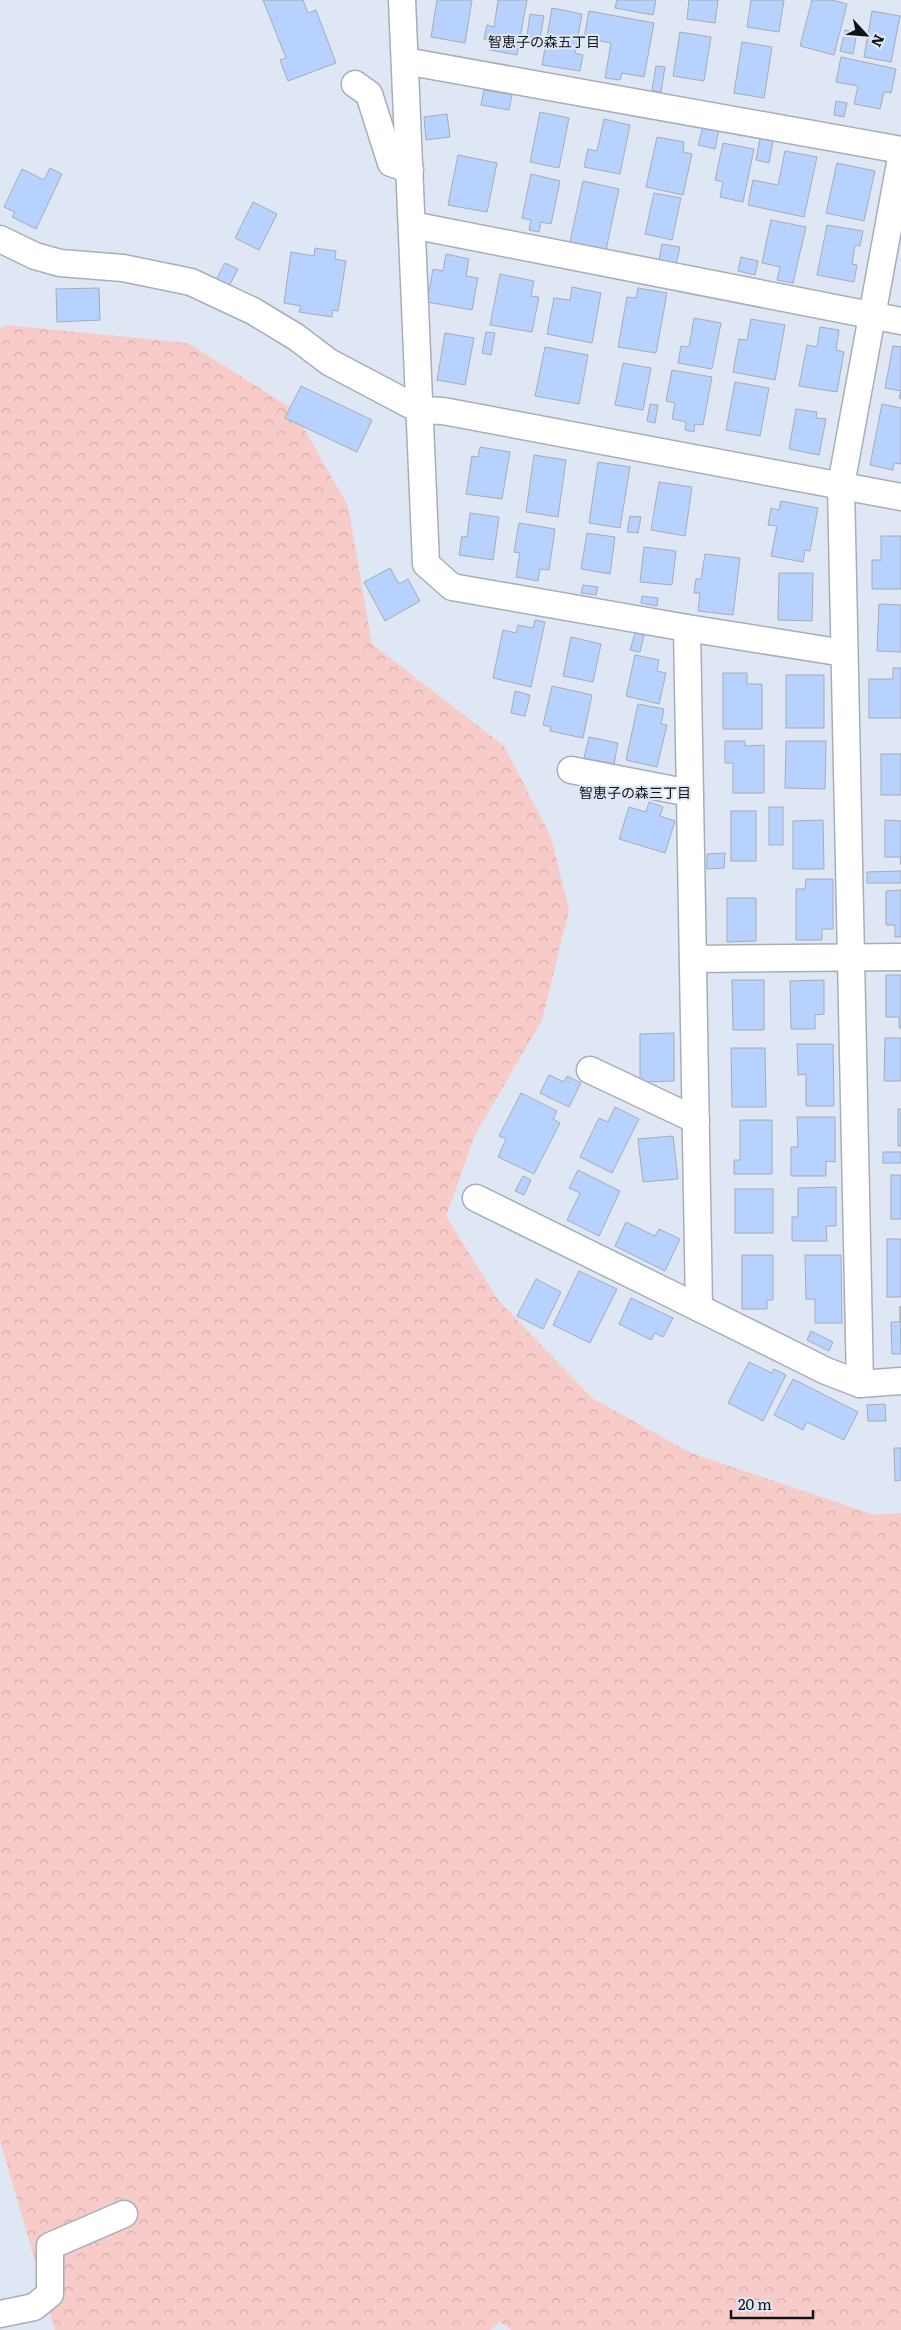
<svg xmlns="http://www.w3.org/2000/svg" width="901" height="2330" font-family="Literata,'Noto Sans JP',serif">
	<defs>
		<pattern id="forest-crowns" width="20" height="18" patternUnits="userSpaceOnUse" patternTransform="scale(1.25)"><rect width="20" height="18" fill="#f7cbc8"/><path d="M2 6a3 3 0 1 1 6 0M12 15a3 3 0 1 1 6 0" fill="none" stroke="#d3adab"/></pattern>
	</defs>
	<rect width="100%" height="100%" fill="#dfe7f4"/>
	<!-- forest -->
	<path fill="url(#forest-crowns)" d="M6,325L188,343L293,409L348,506L372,644L504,746L551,837L569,910L542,1020L475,1135L446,1216L498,1300L592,1398L691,1453L875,1515L901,1513V2330H512L500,2322L490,2330H55L0,2140V330Z"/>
	<!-- building -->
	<g fill="#b7d2fe" stroke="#a4acb8">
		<path d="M263,0H303L308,13L316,10L336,63L288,81L280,60L286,58Z"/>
		<path d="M437,0H472L465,43L431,37Z"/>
		<path d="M498,0H527L517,55L490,50L491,40L484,39L487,25L494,27Z"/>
		<path d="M617,0H656L653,15L615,8Z"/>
		<path d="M689,0H718L715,23L687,19Z"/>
		<path d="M751,0H784L779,32L747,27Z"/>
		<path d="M812,0H832L847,4L834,55L800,46Z"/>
		<path d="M552,8L582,14L575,53L583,55L580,71L542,65Z"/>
		<path d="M589,11L654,23L644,77L622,73L620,80L605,78L611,43L584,38Z"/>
		<path d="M872,11L900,16L891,62L864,57Z"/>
		<path d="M530,14L544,16L540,38L527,36Z"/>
		<path d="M845,30L857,32L853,54L840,51Z"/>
		<path d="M680,32L711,37L704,81L673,76Z"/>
		<path d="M742,42L772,47L764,98L734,93Z"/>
		<path d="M841,57L896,69L891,93L884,92L880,109L854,104L858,86L836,82Z"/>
		<path d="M656,66L665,67L661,92L652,90Z"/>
		<path d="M484,90L512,95L509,110L481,105Z"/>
		<path d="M836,101L847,103L844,117L834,115Z"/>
		<path d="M540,112L569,118L559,168L530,162Z"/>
		<path d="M447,114L450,137L426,140L424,117Z"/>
		<path d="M604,119L630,125L620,174L584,167L588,149L597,151Z"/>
		<path d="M703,126L719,129L715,149L698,145Z"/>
		<path d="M657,137L684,142L683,152L692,154L683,195L646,187Z"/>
		<path d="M760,138L773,141L769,163L756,160Z"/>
		<path d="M723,143L754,149L743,202L720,197L723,182L715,180Z"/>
		<path d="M785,151L817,157L804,217L748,205L753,180L778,185Z"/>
		<path d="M458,155L497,163L487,212L448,205Z"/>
		<path d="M837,163L875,171L864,221L826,213Z"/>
		<path d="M50,168L62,174L36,229L12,217L15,212L4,207L22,169L44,180Z"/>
		<path d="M531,174L560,181L551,224L541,222L539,232L529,230L531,220L522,218Z"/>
		<path d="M583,181L619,189L606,250L570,242Z"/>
		<path d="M654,193L681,198L672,240L645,234Z"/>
		<path d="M253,202L277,214L259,250L235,238Z"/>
		<path d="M771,220L806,227L793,283L777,280L780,267L762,263Z"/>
		<path d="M827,225L863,231L860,246L855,245L852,264L857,265L854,282L817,275Z"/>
		<path d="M662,244L680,247L676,264L659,260Z"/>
		<path d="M315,248L336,251L335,259L346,261L338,311L333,310L332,317L299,312L301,306L284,303L291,252L314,256Z"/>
		<path d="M446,254L469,259L466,276L478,278L472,310L427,302L433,269L443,271Z"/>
		<path d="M741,257L758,261L755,275L738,271Z"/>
		<path d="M225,263L238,269L228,288L215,282Z"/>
		<path d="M500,274L534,281L531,296L539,297L532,332L490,325Z"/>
		<path d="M572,287L601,293L592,343L547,334L554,298L570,300Z"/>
		<path d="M99,288L100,320L57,322L56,289Z"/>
		<path d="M638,288L667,293L656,353L618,347L627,297L636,298Z"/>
		<path d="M694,318L721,323L712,369L678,363L681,346L689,347Z"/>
		<path d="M751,319L785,325L775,380L733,372L739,339L747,340Z"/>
		<path d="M820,327L839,330L836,350L844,352L837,392L799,386L807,345L817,347Z"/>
		<path d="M486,332L495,333L491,355L482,353Z"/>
		<path d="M445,333L474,338L465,385L437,380Z"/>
		<path d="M893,346L901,347V399L899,398L901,391L885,388Z"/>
		<path d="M545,347L588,355L579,404L535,396Z"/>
		<path d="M623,363L651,368L643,410L615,405Z"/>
		<path d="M672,370L712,377L703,425L695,424L694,432L685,430L686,422L672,419L675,403L666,401Z"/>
		<path d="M735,382L769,388L760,436L726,430Z"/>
		<path d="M301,386L372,420L357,452L285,418Z"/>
		<path d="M650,404L658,405L655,423L647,421Z"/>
		<path d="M882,404L901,408V464L894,463L893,470L870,465Z"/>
		<path d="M796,409L817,412L816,418L826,419L819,455L789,449Z"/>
		<path d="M480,447L510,452L502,499L466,494L472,456L478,457Z"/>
		<path d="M534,455L566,460L558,517L526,512Z"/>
		<path d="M598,462L630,467L620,528L589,523Z"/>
		<path d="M659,482L692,487L685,536L651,530Z"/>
		<path d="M781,501L818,508L810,551L805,550L803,562L771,556L777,526L768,525L771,508L779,510Z"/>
		<path d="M470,513L499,517L493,560L459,555L462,536L467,537Z"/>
		<path d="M630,516L641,517L638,533L627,532Z"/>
		<path d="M519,523L555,529L549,570L540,569L538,581L516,577L520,553L514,552Z"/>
		<path d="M587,533L615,537L610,574L581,569Z"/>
		<path d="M881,536H901V589H872V560H881Z"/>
		<path d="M644,547L676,551L672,585L640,582Z"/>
		<path d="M705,554L740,558L733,615L698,611L700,593H694L696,579H701Z"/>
		<path d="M390,568L399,584L408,579L420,601L385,621L364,582Z"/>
		<path d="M779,573H813L812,621L778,620Z"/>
		<path d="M583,585L598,587L596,595L581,593Z"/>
		<path d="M642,596L658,598L657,606L641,603Z"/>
		<path d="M879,604L901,605V652L877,651Z"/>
		<path d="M535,620L545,622L531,687L493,678L503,630L516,633L518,625L533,628Z"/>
		<path d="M635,633L644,635L640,652L630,650Z"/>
		<path d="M571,637L601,644L593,682L563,676Z"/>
		<path d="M635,655L659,660L657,671L666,673L659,704L626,696Z"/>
		<path d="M893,668H901V718H869V679H893Z"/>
		<path d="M723,673H747V684H762V729H723Z"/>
		<rect x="786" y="675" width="38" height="53"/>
		<path d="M552,686L592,695L583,738L550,731L551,727L543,725Z"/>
		<path d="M515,691L530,695L525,716L511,713Z"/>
		<path d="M638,704L664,709L661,724L667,725L657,767L626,760Z"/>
		<path d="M589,737L618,743L614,764L584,758Z"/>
		<path d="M725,741H745V746L764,745V793H733V763H725Z"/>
		<path d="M786,741H826L825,789L785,788Z"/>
		<rect x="881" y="754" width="20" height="41"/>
		<path d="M649,802L663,807L660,816L675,821L665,853L619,839L629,807L646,812Z"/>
		<rect x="769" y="807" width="14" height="38"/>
		<rect x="731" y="811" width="25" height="50"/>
		<path d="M823,820L824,869H793V821Z"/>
		<path d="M885,820L901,821V865L900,857H885Z"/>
		<path d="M725,853L724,868L707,869V854Z"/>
		<path d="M901,871V883H867V872Z"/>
		<path d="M806,879H833V929H822V940H796V889H805Z"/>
		<path d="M901,890V937H895V925H886V891Z"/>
		<path d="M727,898H756V941L727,942Z"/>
		<path d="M886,975H901V1028H899V1017H886Z"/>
		<path d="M732,980H764V1030H733Z"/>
		<path d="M824,980V1014L815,1015V1029H791L790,981Z"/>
		<path d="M674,1033V1081L640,1082V1034Z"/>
		<path d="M885,1038H901V1081H884Z"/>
		<path d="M797,1044H833L834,1106H806V1074L798,1075Z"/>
		<path d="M731,1048H765L766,1107H732Z"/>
		<path d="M549,1075L564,1082L567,1076L581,1083L569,1107L540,1093Z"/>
		<path d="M521,1093L557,1111L553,1119L560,1123L534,1174L498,1157L506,1139L499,1136Z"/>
		<path d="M615,1107L639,1119L612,1173L580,1157L599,1118L608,1122Z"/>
		<rect x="898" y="1109" width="3" height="37"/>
		<path d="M797,1117H835V1162L826,1161V1176H791V1147H798Z"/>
		<path d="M740,1120H772V1174H734V1160H740Z"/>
		<path d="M673,1136L678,1179L643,1182L638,1139Z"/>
		<rect x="883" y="1152" width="18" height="11"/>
		<path d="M578,1170L620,1191L599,1236L567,1220L580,1193L569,1188Z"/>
		<rect x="891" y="1175" width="10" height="44"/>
		<path d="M523,1176L531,1180L524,1195L515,1191Z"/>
		<path d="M836,1187V1226H826L827,1241H792V1217H798V1188Z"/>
		<rect x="735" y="1189" width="38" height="44"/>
		<path d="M626,1222L655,1236L659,1229L680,1239L665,1271L615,1246Z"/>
		<rect x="887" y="1239" width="14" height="58"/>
		<path d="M742,1255H773V1300H767V1309H742Z"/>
		<path d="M805,1255H841L842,1323H815V1299H806Z"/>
		<path d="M579,1271L617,1289L590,1343L553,1325Z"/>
		<path d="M536,1279L561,1292L543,1329L517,1316Z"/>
		<path d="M631,1298L673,1318L663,1337L655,1333L651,1340L619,1324Z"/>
		<path d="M900,1306L901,1354H892L891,1322H900Z"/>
		<path d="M811,1331L833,1342L829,1351L807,1340Z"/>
		<path d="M749,1362L772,1373L774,1369L786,1375L763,1421L728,1403Z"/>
		<path d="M793,1379L858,1412L844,1440L807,1422L803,1430L774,1415Z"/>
		<path d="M885,1404L886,1421H868L867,1405Z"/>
		<path d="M894,1448H901V1480L895,1481Z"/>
	</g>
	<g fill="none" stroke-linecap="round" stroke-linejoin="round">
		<!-- street casing -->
		<g stroke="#a7aebb" stroke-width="29">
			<g id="street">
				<path d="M402,0L426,564L452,587L687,628L699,1308L826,1371L860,1384L901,1381"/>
				<path d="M405,61L901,150"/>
				<path d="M355,84L369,94L391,163L410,170"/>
				<path d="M412,225L901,321"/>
				<path d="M0,239L35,256L60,263L123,268L191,282L253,311L296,337L329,362L420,410L443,411L901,497"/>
				<path d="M687,628L844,653"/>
				<path d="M571,770L690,793"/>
				<path d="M693,959L901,957"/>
				<path d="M590,1070L696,1120"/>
				<path d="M476,1198L699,1308"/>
				<path d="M860,1384L841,485L901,158"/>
				<path d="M0,2314L34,2307L50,2294V2246L124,2214"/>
			</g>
		</g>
		<!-- street -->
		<use href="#street" stroke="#fff" stroke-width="26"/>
	</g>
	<g text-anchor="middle" stroke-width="4" stroke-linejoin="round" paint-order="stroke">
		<!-- neighbourhood labels -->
		<g font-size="14" fill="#101317" stroke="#dfe7f4">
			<text x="544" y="47">智恵子の森五丁目</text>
			<text x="635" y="798">智恵子の森三丁目</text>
		</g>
	</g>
	<!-- north arrow -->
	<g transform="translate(866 35) rotate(116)" stroke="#dfe7f4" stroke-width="4" paint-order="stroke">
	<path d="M0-4L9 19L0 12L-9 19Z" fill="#101317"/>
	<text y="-8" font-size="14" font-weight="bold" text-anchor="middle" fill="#101317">N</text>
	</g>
	<!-- scale -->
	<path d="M731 2310v8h82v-8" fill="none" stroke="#101317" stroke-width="2.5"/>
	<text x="738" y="2310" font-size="15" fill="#101317" stroke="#dfe7f4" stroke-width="4" paint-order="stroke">20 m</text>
</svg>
